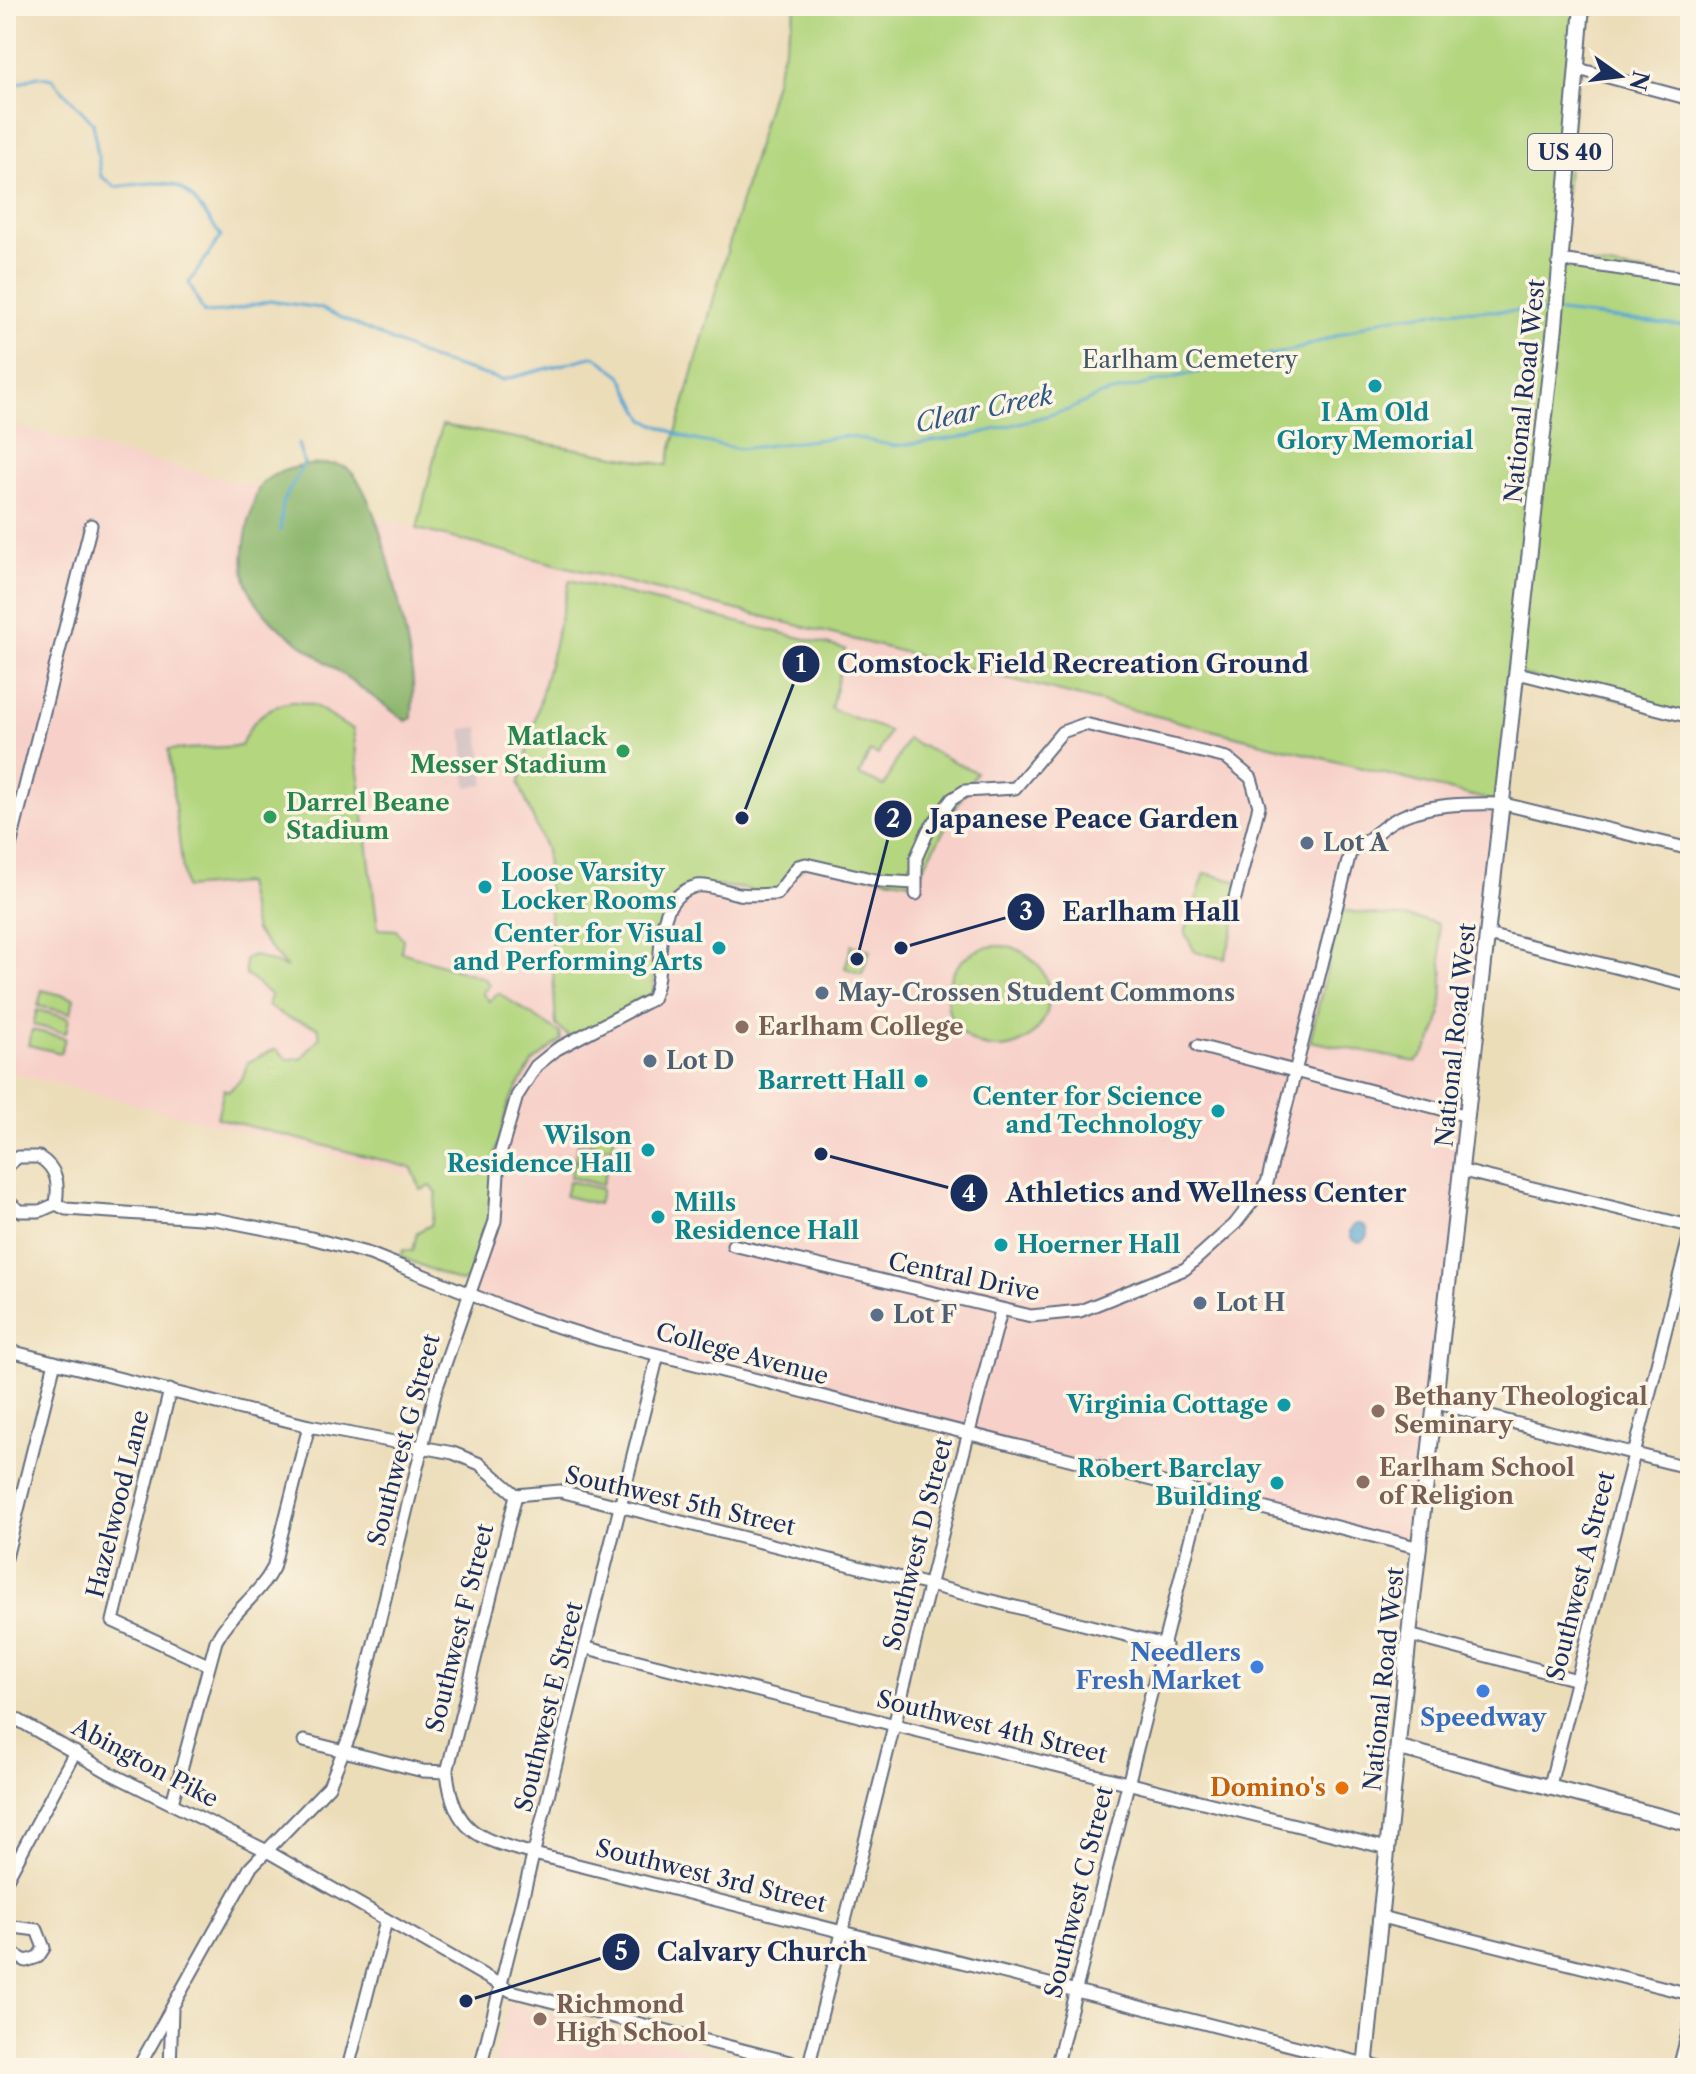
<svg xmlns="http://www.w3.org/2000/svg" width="1696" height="2074" font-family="'Libre Caslon Text',serif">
	<rect width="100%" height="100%" fill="#fcf5e5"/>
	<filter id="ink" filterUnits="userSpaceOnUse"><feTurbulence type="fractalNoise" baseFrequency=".0125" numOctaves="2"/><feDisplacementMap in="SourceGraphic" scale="16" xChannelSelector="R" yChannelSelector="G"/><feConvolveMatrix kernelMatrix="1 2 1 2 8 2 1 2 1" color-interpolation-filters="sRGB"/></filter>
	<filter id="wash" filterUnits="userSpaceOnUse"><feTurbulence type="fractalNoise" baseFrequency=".006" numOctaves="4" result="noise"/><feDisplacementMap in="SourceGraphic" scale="32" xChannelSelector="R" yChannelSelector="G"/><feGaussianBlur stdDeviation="1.8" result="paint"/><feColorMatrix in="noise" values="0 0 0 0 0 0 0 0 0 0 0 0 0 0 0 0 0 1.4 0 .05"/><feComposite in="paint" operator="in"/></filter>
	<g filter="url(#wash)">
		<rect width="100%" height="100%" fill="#ecddb9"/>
		<!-- built -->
		<g fill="#f7d1c9">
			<path d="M6,424L1504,804L1420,1548L600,1340L472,1292L497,1197L6,1071Z"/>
			<path d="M509,2003L767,2068H493Z"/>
			<path d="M1287,2053L1339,2066L1340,2068H1283Z"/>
		</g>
		<!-- industrial -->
		<path fill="#d2bfc1" d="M479,727L485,785L467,787L462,729Z"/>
		<!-- green -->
		<g fill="#b3d67f" stroke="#67826e" stroke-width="2">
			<path d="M796,6H1582L1560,260L1690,279V717L1518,673L1504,804L417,529L442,425L667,465Z"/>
			<path d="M570,580L845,649L831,709L889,731L878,755L870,751L859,775L884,786L907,739L976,772L915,883L806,864L777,894C753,891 724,884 701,886C655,890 656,966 652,999L573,1040L556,1025L546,850L519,784Z"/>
			<path d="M291,702C323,701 328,720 353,729L378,929L396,930L403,939L401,952L484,978L490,985L482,993L489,1001L498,993L560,1033L561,1040L532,1063L509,1102L495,1154L489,1223L469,1279L460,1282L401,1257L403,1250L413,1251L417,1232L431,1225L437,1193L431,1186L421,1190L412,1168L217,1118L224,1089L229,1091L243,1077L248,1062L276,1049L288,1059H301L320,1037L318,1027L288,1018L268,1006L271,995L245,974V959L253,955L287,968L255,931L245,883L185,888L168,750L241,746C250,721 265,707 291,702Z"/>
			<path d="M1205,873L1246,884L1225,959L1195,952L1185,933Z"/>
			<path d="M1341,910C1362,915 1429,916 1438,925C1443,971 1452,1028 1416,1062L1310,1041Z"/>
			<path d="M852,945L870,950L862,974L845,968Z"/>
			<circle cx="998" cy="997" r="51"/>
			<path d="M42,990L74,998L71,1013L38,1006Z"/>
			<path d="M37,1010L69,1018L66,1033L33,1025Z"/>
			<path d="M32,1030L65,1038L61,1053L28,1045Z"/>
			<path d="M583,1125L615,1133L612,1148L579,1140Z"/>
			<path d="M578,1144L611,1152L607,1167L574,1159Z"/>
			<path d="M573,1162L606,1170L602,1185L570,1177Z"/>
			<path d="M569,1181L602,1189L598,1204L565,1196Z"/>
		</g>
		<!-- forest -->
		<path fill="#8eb76e" stroke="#547366" stroke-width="2" d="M306,465C319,465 337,461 348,469C379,492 409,640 413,681C414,693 412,706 412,718L406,721L278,627C241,590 238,571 249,521C252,509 254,494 261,485C272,472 290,469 306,465Z"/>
		<!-- water -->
		<circle fill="#57a6d1" stroke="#396a98" stroke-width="2" cx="1359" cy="1233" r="9"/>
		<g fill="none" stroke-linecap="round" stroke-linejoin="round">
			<!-- stream -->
			<g stroke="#57a6d1" stroke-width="3">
				<path d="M6,82L13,86L37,76L52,79L93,123L101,176L115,187C185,178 180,180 221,236L189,283L204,313L223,312L270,301L320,308L431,359L502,380L595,356L621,375L645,420L690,439L739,449L847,436L895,446L970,436L1068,410L1100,395L1301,348L1387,318L1457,310L1552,312"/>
				<path d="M1559,312L1690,327"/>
				<path d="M280,531L283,502L304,463L298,444"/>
			</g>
		</g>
	</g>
	<g filter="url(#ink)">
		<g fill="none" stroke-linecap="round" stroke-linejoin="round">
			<!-- minor casing -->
			<g stroke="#646c7e" stroke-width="15">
				<g id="minor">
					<path d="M1578,69L1690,99"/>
					<path d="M1560,260L1690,279"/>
					<path d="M1518,673L1690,717"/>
					<path d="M6,862L91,525"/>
					<path d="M916,894V858L928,831L952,799L965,791L1015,788L1062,732L1085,724L1227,758L1251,778L1259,806L1235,898"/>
					<path d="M1488,935L1690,986"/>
					<path d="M1198,1046L1468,1116"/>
					<path d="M6,1167L18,1157H39C58,1169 59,1184 56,1204L40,1211H20L6,1200"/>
					<path d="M1463,1171L1690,1226"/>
					<path d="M56,1204L66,1209L215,1219L311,1238L370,1254L527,1317L600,1340L1420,1548"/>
					<path d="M733,1245L1031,1316L1080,1311L1185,1269L1235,1224L1267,1183L1350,853C1365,844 1377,831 1391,822C1423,803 1468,803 1504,804L1690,849"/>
					<path d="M6,1350L309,1426L453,1453L480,1464L516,1495L560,1491L1165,1645"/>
					<path d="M170,1390L113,1621L208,1665"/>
					<path d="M1437,1403L1690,1468"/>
					<path d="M516,1495L447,1772C454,1834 480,1839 534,1854L1381,2068"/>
					<path d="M6,1558L55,1362"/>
					<path d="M1409,1635L1577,1680"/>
					<path d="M587,1648L1387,1848"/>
					<path d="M6,1713L110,1773L265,1850L511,1991L813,2068"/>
					<path d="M304,1741L423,1771L447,1772"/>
					<path d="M1549,1789L1690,1234"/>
					<path d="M172,1803L216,1641C231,1612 258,1597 273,1568L309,1426"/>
					<path d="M6,1881L75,1752"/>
					<path d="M1381,1917L1690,1994"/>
					<path d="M6,1926L37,1930L44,1948L38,1957L26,1961L6,1950"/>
					<path d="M138,2068L250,1868L329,1786L354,1725L436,1390L495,1221L499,1158L517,1096L536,1066L557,1049L652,999C668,965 647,898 697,886C708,884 728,892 739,894C752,896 764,894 777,894L798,866L806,864L880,881L915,883"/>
					<path d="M170,2068L172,2010"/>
					<path d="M348,2068L386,1921"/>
					<path d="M480,2068L658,1355"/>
					<path d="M808,2068L946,1519L1001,1311"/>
					<path d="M1056,2068L1202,1493"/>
					<path d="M1679,2068L1690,2025"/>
				</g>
			</g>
			<!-- major casing -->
			<g stroke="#646c7e" stroke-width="18">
				<g id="major">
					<path d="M1400,1748L1690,1824"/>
					<path d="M1365,2068L1409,1635L1555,326L1582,6"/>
				</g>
			</g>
			<!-- minor -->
			<use href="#minor" stroke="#fff" stroke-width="11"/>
			<!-- major -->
			<use href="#major" stroke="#fff" stroke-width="14"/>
		</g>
	</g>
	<!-- markers -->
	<g fill="#0f9aa8" stroke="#fcf5e5" stroke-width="3">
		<circle cx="1375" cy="386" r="8"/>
		<circle cx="485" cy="887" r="8"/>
		<circle cx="719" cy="948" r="8"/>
		<circle cx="921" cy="1081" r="8"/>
		<circle cx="1218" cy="1111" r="8"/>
		<circle cx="648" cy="1150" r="8"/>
		<circle cx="658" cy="1217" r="8"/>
		<circle cx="1001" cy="1245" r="8"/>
		<circle cx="1284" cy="1405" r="8"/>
		<circle cx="1277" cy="1483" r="8"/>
	</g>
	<g fill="#2e9e5b" stroke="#fcf5e5" stroke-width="3">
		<circle cx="623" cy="751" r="8"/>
		<circle cx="270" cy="817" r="8"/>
	</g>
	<g fill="#5c6f8a" stroke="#fcf5e5" stroke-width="3">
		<circle cx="1307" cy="843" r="8"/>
		<circle cx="822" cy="993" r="8"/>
		<circle cx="650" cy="1061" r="8"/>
		<circle cx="1200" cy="1303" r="8"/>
		<circle cx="877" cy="1315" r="8"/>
	</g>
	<g fill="#8d6e63" stroke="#fcf5e5" stroke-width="3">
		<circle cx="742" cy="1027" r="8"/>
		<circle cx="1378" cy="1411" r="8"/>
		<circle cx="1363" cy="1482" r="8"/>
		<circle cx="540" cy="2019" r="8"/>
	</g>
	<g fill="#3f7fe0" stroke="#fcf5e5" stroke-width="3">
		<circle cx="1257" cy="1667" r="8"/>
		<circle cx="1483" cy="1691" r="8"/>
	</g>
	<circle fill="#e8710a" stroke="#fcf5e5" stroke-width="3" cx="1342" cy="1788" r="8"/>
	<g text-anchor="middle" stroke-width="7" stroke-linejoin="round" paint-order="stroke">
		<!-- shield labels -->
		<rect fill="#fcf5e5" stroke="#5e6a86" stroke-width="2" x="1528" y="134" width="84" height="36" rx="6"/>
		<g font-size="22" font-weight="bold" fill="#1b2f5e">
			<text x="1570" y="160">US 40</text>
		</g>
		<!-- park labels -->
		<g font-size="24" fill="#415966" stroke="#fcf5e5">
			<text x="1190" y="368">Earlham Cemetery</text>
		</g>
		<!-- street labels -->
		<g font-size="24" fill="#1b2f5e" stroke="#fcf5e5">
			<text transform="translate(1525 391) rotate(-84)" y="8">National Road West</text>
			<text transform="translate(1456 1035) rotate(-84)" y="8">National Road West</text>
			<text transform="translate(964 1277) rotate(12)" y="8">Central Drive</text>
			<text transform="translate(742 1354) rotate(15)" y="8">College Avenue</text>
			<text transform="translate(404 1440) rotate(-75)" y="8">Southwest G Street</text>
			<text transform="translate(680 1501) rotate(13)" y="8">Southwest 5th Street</text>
			<text transform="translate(118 1504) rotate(-76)" y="8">Hazelwood Lane</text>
			<text transform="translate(918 1544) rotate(-76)" y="8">Southwest D Street</text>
			<text transform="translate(1581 1576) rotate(-76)" y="8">Southwest A Street</text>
			<text transform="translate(460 1628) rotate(-76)" y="8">Southwest F Street</text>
			<text transform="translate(1384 1679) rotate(-84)" y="8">National Road West</text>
			<text transform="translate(549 1707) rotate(-76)" y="8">Southwest E Street</text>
			<text transform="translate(992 1727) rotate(14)" y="8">Southwest 4th Street</text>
			<text transform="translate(145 1763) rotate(28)" y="8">Abington Pike</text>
			<text transform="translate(711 1876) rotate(14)" y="8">Southwest 3rd Street</text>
			<text transform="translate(1079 1892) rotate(-76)" y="8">Southwest C Street</text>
		</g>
		<!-- culture labels -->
		<g font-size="24" font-weight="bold" fill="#0d838f" stroke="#fcf5e5" text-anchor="end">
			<text x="1375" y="421" text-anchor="middle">I Am Old<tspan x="1375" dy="28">Glory Memorial</tspan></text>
			<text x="501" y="881" text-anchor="start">Loose Varsity<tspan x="501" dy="28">Locker Rooms</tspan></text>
			<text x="703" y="942">Center for Visual<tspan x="703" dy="28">and Performing Arts</tspan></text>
			<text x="905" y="1089">Barrett Hall</text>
			<text x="1202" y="1105">Center for Science<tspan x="1202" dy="28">and Technology</tspan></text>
			<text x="632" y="1144">Wilson<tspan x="632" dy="28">Residence Hall</tspan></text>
			<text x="674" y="1211" text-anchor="start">Mills<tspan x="674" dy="28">Residence Hall</tspan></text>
			<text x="1017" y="1253" text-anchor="start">Hoerner Hall</text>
			<text x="1268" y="1413">Virginia Cottage</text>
			<text x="1261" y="1477">Robert Barclay<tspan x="1261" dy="28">Building</tspan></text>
		</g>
		<!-- leisure labels -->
		<g font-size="24" font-weight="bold" fill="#27864d" stroke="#fcf5e5" text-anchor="end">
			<text x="607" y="745">Matlack<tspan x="607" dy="28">Messer Stadium</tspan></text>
			<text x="286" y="811" text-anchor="start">Darrel Beane<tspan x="286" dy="28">Stadium</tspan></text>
		</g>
		<!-- service labels -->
		<g font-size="24" font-weight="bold" fill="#4e5e75" stroke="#fcf5e5" text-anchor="start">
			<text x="1323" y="851">Lot A</text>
			<text x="838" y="1001">May-Crossen Student Commons</text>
			<text x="666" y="1069">Lot D</text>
			<text x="1216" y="1311">Lot H</text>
			<text x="893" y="1323">Lot F</text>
		</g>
		<!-- education labels -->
		<g font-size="24" font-weight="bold" fill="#785e54" stroke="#fcf5e5" text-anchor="start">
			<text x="758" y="1035">Earlham College</text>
			<text x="1394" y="1405">Bethany Theological<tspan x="1394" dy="28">Seminary</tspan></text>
			<text x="1379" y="1476">Earlham School<tspan x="1379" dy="28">of Religion</tspan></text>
			<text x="556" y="2013">Richmond<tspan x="556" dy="28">High School</tspan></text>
		</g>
		<!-- shop labels -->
		<g font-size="24" font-weight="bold" fill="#366cbe" stroke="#fcf5e5" text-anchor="end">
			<text x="1241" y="1661">Needlers<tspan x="1241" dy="28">Fresh Market</tspan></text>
			<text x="1483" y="1726" text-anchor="middle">Speedway</text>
		</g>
		<!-- food labels -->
		<g font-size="24" font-weight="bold" fill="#c56008" stroke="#fcf5e5" text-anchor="end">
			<text x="1326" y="1796">Domino's</text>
		</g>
		<!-- water labels -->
		<g font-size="26" font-style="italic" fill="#305986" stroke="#fcf5e5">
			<text transform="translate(984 409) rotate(-12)" y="9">Clear Creek</text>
		</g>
	</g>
	<!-- callouts -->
	<path fill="none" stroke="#1b2f5e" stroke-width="3" d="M742 818L801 664M857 959L893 819M901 948L1026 912M821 1154L969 1193M466 2001L621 1952"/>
	<g fill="#1b2f5e" stroke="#fcf5e5" stroke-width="3">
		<circle cx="742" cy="818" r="8"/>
		<circle cx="857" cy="959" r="8"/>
		<circle cx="901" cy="948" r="8"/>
		<circle cx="821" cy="1154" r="8"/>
		<circle cx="466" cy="2001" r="8"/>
		<circle cx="801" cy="664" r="20"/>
		<circle cx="893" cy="819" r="20"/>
		<circle cx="1026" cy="912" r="20"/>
		<circle cx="969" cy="1193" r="20"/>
		<circle cx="621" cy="1952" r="20"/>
	</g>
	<g font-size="24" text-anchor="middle" font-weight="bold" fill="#fff">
		<text x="801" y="672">1</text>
		<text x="893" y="827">2</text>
		<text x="1026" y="920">3</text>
		<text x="969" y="1202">4</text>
		<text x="621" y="1960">5</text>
	</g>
	<g font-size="26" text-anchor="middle" font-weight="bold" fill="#1b2f5e" stroke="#fcf5e5" stroke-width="7" stroke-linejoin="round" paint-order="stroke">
		<text x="1073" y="673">Comstock Field Recreation Ground</text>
		<text x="1084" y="828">Japanese Peace Garden</text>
		<text x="1151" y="921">Earlham Hall</text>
		<text x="1206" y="1202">Athletics and Wellness Center</text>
		<text x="762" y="1961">Calvary Church</text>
	</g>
	<!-- margin -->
	<rect width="1696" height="2074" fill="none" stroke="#fcf5e5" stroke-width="32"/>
	<!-- north arrow -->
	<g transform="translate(1620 76) rotate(104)" stroke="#fcf5e5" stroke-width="6" paint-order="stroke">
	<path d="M0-6L14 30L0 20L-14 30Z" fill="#1b2f5e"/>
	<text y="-12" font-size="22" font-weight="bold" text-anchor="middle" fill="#1b2f5e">N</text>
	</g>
</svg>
